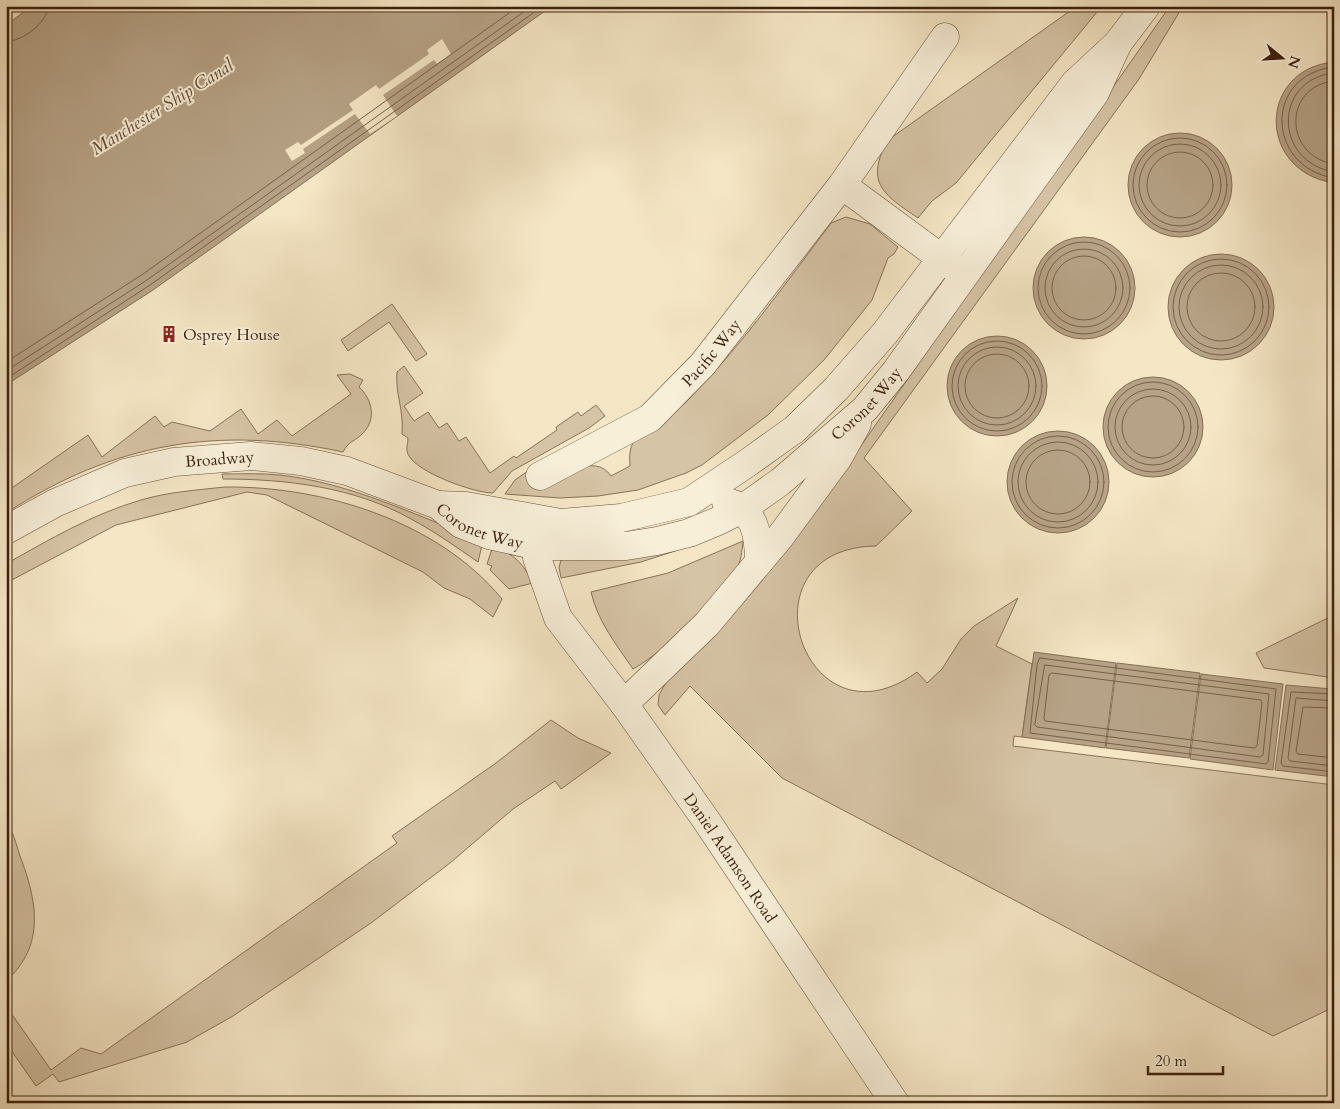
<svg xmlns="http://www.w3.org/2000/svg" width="1340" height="1109" font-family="Cardo,serif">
	<rect width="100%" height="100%" fill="#f5e6c5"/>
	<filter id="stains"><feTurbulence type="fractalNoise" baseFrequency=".004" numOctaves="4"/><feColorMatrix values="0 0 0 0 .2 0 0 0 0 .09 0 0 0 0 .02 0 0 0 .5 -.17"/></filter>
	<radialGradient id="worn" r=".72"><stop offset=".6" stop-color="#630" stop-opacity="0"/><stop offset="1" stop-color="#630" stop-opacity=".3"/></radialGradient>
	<!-- green -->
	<g fill="#d6c4a6" stroke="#897259">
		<path d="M1077,6H1102L956,183L932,201L918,218C884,195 864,183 888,140Z"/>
		<path d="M1170,6H1183L1139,79L864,458L912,511L876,546C736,548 804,755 917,672L927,683L942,669L961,639L974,626L1018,598L996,646L1032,664L1022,737L1014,736L1013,746L1334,785V1007L1273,1036L782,778L690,686L665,715L658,705L659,695L669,677L732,616L808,521Z"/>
		<path d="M846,217L870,224L898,247L894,254L888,258L872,300L824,360L768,415L702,465L686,473L638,490L598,496L560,498L505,494L515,480L528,471L538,488C559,478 594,451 611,476L630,466C627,432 644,437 666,421C673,415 680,406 688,400C741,346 786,283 831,223Z"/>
		<path d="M392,304L427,354L416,361L389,322L348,351L341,340Z"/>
		<path d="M404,366L423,393L404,406L414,421L428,412L439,428L447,423L459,441L466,437L490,473L514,456L516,458L557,430L556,427L578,412L581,416L596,405L605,416L589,428L512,471L493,493C474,493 419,473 409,456C405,450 408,444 408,438L402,434C404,410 395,393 397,372Z"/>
		<path d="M350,374L363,380L359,387C372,399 377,419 363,433C355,442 349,440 343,452C218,425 114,443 6,513V492L88,435L102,457L155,416L164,427L172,422L210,431L241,409L258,434L277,420L292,436L351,394L337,375Z"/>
		<path d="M222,474C241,474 261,473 280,475C351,483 417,516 483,541L478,562C456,547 434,531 411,519C355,487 286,479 223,479Z"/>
		<path d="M225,487C323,486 438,521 502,599L493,617L470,599L444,588L423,572L267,495L247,492L116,525L6,583V564C50,539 93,514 141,500C168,492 197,490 225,487Z"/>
		<path d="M726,528L675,551L641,562L561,578L559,567L562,557Z"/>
		<path d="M743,541C742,552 741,561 736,571C720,599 661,654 633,669C616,644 598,622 591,592L668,573Z"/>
		<path d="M493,546C515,555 522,562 533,583L509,589L490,570L492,566L487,564Z"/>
		<path d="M1334,615V678L1264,668L1256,653Z"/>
		<path d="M551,720L578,738L611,753L561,789L555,781L513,809L450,863L371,923L233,1016L187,1042L59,1082L53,1074L36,1086L6,1043V1006L51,1070L81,1048L101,1054L397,843L392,836L496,763Z"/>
		<path d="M6,819C13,831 16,844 20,856C37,901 46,945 6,981Z"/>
	</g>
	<!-- water -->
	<g fill="#b6a286" stroke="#856e55">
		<path d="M32,6H552L153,290L6,385V25Z"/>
		<path d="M1334,62V183C1256,171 1258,69 1334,62Z"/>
		<circle cx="1180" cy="185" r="52"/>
		<circle cx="1084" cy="288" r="51"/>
		<circle cx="1221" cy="307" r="53"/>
		<circle cx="997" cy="386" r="50"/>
		<circle cx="1153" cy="427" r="50"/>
		<circle cx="1058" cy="482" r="51"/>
		<path d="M1034,652L1116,663L1105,748L1022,737Z"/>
		<path d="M1117,663L1200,673L1189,758L1106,748Z"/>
		<path d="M1201,674L1283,684L1273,770L1190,759Z"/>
		<path d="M1286,685L1332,689L1334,692V777L1275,770Z"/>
	</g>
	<!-- pier -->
	<path fill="#f5e6c5" d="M442,39L451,54L437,64L434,60L383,95L397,116L370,134L355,114L303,149L305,153L292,161L285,150L298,142L301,145L353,110L349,104L376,85L379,89L429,54L427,50Z"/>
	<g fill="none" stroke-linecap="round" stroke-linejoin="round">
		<!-- shore -->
		<g stroke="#796049" stroke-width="1">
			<path d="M6,42C22,41 48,23 48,6"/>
			<path d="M1334,67C1264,74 1265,167 1334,178"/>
			<path d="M1334,73C1273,79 1273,162 1334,172"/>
			<path d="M1334,81C1283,86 1283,156 1334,164"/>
			<circle cx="1180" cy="185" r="47"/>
			<circle cx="1180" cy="185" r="41"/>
			<circle cx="1180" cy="185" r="33"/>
			<circle cx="1084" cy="288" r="46"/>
			<circle cx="1084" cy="288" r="39"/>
			<circle cx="1084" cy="288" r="32"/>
			<circle cx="1221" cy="307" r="48"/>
			<circle cx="1221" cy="307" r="42"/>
			<circle cx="1221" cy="307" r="34"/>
			<circle cx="997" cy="386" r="45"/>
			<circle cx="997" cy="386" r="39"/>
			<circle cx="997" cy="386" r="32"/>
			<path d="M6,362L143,274L519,6"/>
			<path d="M6,371L147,280L532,6"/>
			<path d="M6,379L150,285L543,6"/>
			<circle cx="1153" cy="427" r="45"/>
			<circle cx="1153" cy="427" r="38"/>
			<circle cx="1153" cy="427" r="31"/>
			<circle cx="1058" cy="482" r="46"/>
			<circle cx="1058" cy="482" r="40"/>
			<circle cx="1058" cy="482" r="32"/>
			<path d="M1040,658L1276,689L1268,762L1266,764L1030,733L1037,665Z"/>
			<path d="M1045,665L1269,694L1263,755L1260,757L1037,727L1035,725Z"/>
			<path d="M1052,673L1261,700L1262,703L1257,746L1254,748L1045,721L1044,718L1049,675Z"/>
			<path d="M1334,694L1291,692L1281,763L1283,766L1334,772"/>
			<path d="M1334,701L1296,698L1288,758L1290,761L1334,766"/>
			<path d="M1334,708L1303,707L1296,751L1298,754L1334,758"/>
		</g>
		<!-- minor casing -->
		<g stroke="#6a513a" stroke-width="29">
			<g id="minor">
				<path d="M842,185L956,269"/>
				<path id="s1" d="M540,476L650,418L703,364L842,185L945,37"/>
				<path d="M726,502C755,508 759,536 759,562"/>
				<path d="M438,505L466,506L561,523L621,518L689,502L746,464L795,429L836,389L885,333L1075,83L1118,43L1146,6"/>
				<path id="s2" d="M539,528L537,558L558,618L624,704L706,820L895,1103"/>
				<path id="s3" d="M6,530L55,503L125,473L174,462L251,456L301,461L347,471L438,505L461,524L489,535L538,546H626L657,541L689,533L718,521L742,509L780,482L865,409L896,371L1095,93L1118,43"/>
				<path d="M624,704L707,624L780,537L838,458L857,424"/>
			</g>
		</g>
		<!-- minor -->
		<use href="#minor" stroke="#f8efd9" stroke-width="28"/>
	</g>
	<!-- icons -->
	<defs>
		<g id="building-bare" transform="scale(1.35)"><path d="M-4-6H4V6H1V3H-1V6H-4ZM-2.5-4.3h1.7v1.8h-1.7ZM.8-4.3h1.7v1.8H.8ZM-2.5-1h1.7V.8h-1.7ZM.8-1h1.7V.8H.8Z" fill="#8f2418" stroke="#f8efd9" stroke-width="2.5" paint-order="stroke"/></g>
	</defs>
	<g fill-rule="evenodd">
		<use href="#building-bare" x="169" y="334"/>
	</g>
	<g text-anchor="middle" stroke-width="4" stroke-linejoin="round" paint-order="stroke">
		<!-- poi labels -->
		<g font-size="16" fill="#3c1f0c" stroke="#f8efd9" text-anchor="start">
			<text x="183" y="340">Osprey House</text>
		</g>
		<!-- street labels -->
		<g font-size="16" fill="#3c1f0c" stroke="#f8efd9">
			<text dy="6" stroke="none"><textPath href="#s1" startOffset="214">Pacific Way</textPath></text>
			<text dy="6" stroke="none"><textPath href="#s3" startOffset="938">Coronet Way</textPath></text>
			<text dy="6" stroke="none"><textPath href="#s3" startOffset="228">Broadway</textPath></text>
			<text dy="6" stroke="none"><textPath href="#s3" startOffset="502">Coronet Way</textPath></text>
			<text dy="6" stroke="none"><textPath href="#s2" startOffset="389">Daniel Adamson Road</textPath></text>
		</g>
		<!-- water labels -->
		<g font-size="18" font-style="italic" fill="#674d37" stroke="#f8efd9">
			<text transform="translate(162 107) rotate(-32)" y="6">Manchester Ship Canal</text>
		</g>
	</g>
	<!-- margin -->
	<rect width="1340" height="1109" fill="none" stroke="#f5e6c5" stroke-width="25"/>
	<rect x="8" y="8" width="1325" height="1094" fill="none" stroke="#3c1f0c" stroke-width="2.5"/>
	<rect x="12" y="12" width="1315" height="1084" fill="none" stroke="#3c1f0c"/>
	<!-- north arrow -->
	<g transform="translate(1282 58) rotate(108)" stroke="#f8efd9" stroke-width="4" paint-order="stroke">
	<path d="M0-4L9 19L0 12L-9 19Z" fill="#3c1f0c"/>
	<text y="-8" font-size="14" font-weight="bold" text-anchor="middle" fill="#3c1f0c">N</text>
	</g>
	<!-- scale -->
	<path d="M1148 1066v8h75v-8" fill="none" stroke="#3c1f0c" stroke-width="2.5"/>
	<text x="1155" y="1066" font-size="15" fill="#3c1f0c" stroke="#f8efd9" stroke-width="4" paint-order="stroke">20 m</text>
	<rect width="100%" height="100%" filter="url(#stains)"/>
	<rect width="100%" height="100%" fill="url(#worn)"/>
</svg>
